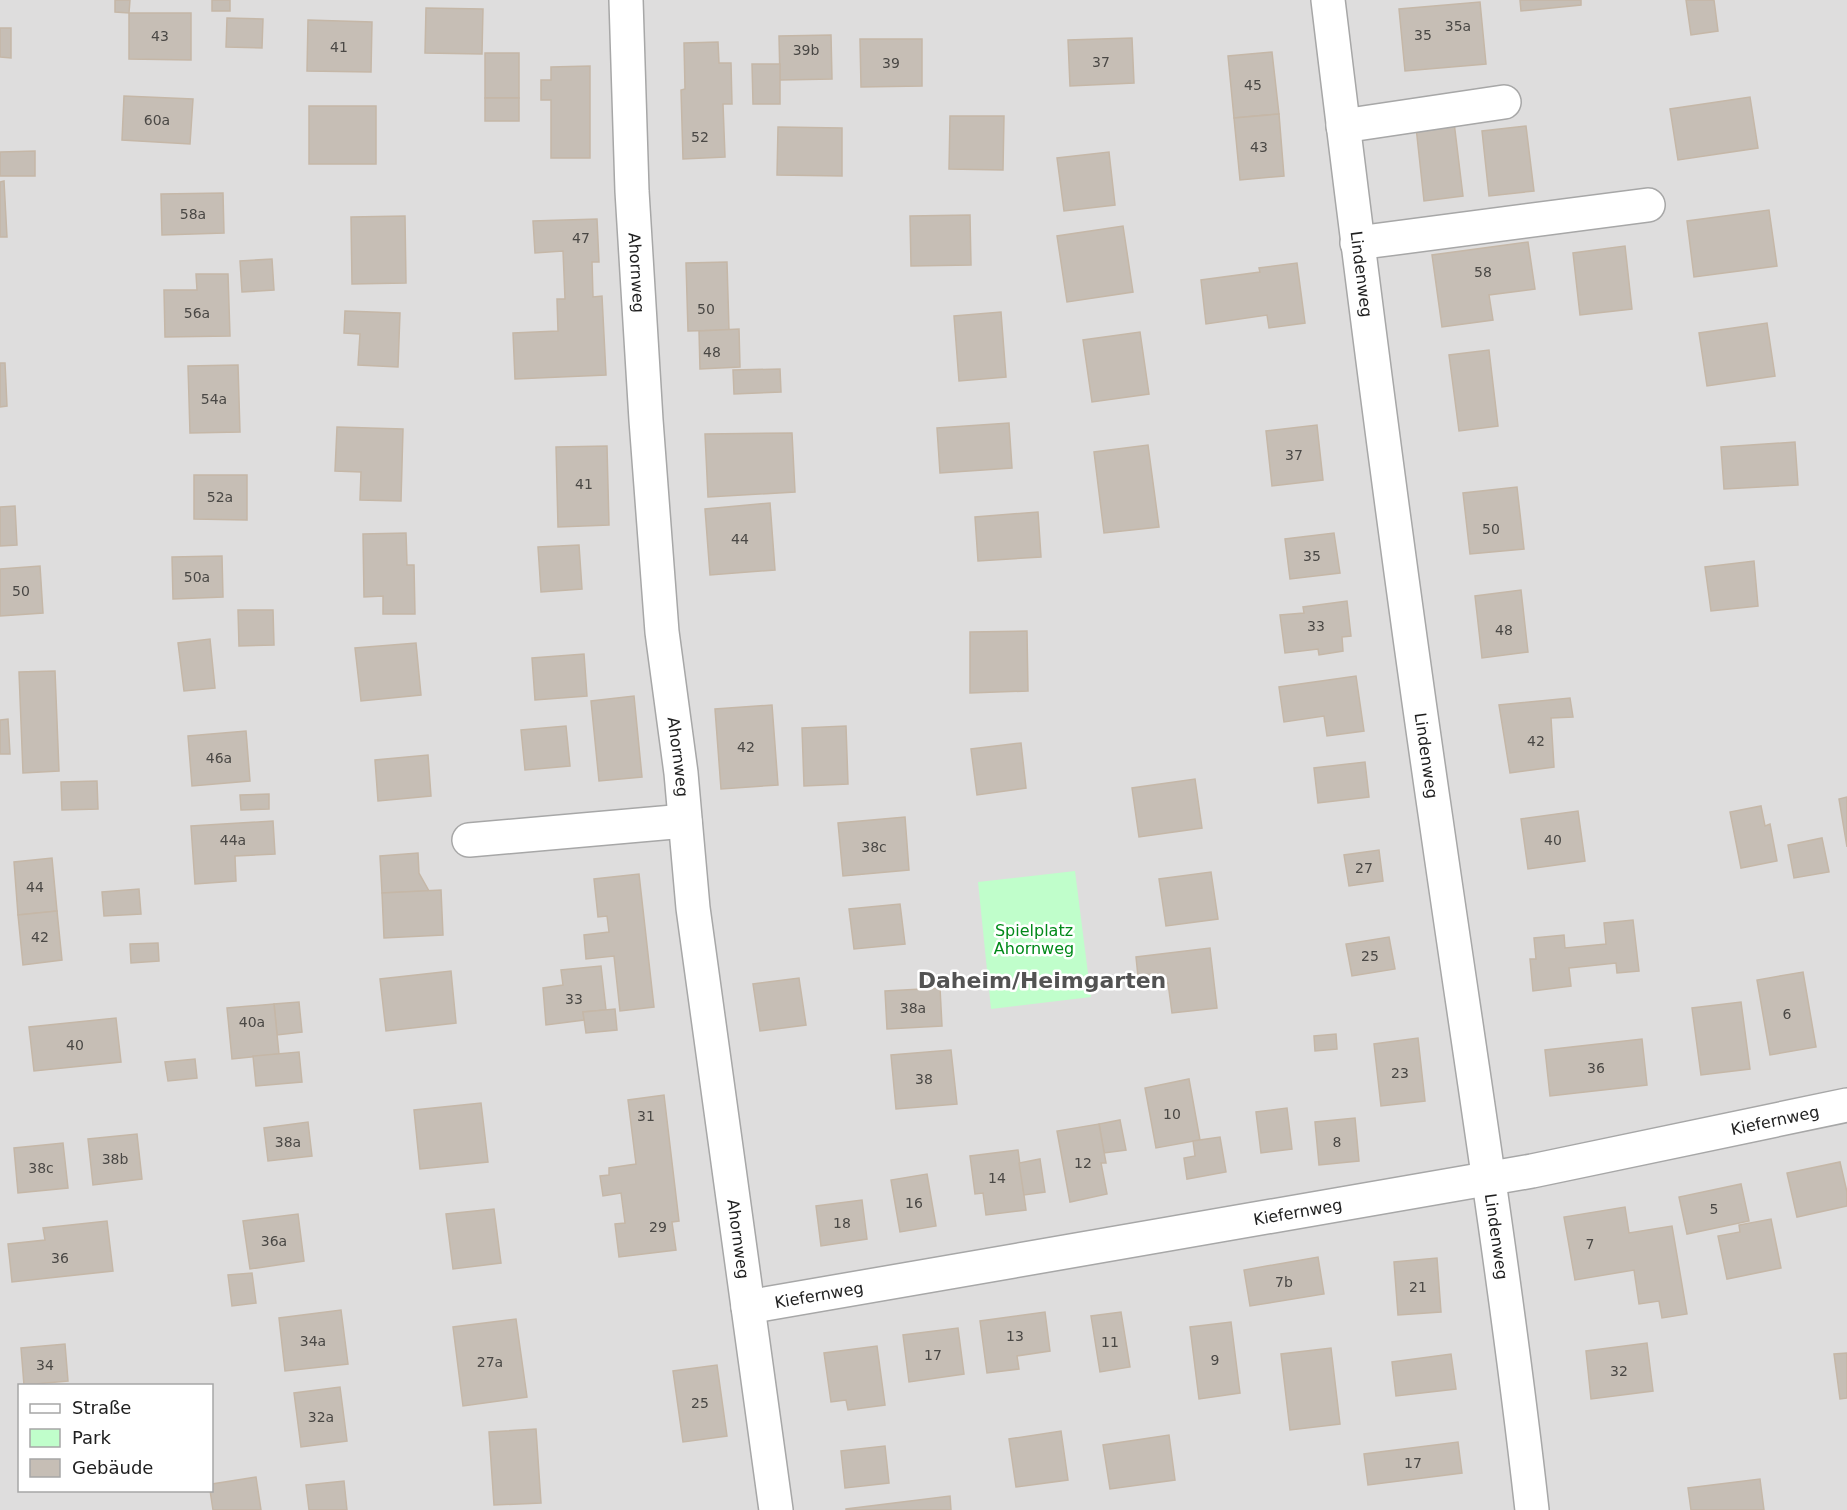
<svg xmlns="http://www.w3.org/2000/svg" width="1847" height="1510" font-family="'DejaVu Sans',sans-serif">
	<rect width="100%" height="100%" fill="#f2efe6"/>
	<!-- residential -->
	<path fill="#dedddd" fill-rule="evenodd" d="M0,0H1847V1510H0ZM20,1386H212V1490H20Z"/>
	<!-- park -->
	<path fill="#c0fecb" d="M1075,871L1091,997L991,1009L978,882Z"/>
	<!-- building -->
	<g fill="#c6beb5" stroke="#c5b7a7" stroke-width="1.5">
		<path d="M115,0H130L129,13L115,12Z"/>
		<rect x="212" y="0" width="18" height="11"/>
		<path d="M1520,0H1581V5L1521,11Z"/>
		<path d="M1686,0H1714L1718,31L1691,35Z"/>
		<path d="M1480,2L1486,64L1405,71L1399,9Z"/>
		<path d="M426,8L483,9L482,54L425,53Z"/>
		<path d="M129,13H191V60L129,59Z"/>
		<path d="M227,18L263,19L262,48L226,47Z"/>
		<path d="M308,20L372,22L371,72L307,71Z"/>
		<path d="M0,28H11V58L0,57Z"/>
		<path d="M831,35L832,79L780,80L779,36Z"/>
		<path d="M1132,38L1134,83L1070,86L1068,40Z"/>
		<path d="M860,39H922V86L861,87Z"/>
		<path d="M718,42L719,63H731L732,104H723L725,157L683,159L681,90L685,89L684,43Z"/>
		<path d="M1272,52L1279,114L1234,118L1228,56Z"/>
		<rect x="485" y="53" width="34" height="45"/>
		<path d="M752,64H780V104H753Z"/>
		<path d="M590,66V158H551V100H541V80H551V67Z"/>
		<path d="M124,96L193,99L190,144L122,140Z"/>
		<path d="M1750,97L1758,148L1678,160L1670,109Z"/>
		<rect x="485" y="98" width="34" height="23"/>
		<rect x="309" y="106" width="67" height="58"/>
		<path d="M1279,114L1284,176L1240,180L1234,118Z"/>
		<path d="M950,116H1004L1003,170L949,169Z"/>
		<path d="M1454,122L1463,196L1424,201L1416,127Z"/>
		<path d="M1526,126L1534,191L1489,196L1482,131Z"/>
		<path d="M778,127L842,128V176L777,175Z"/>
		<path d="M35,151V176H0V152Z"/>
		<path d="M1109,152L1115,205L1064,211L1057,158Z"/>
		<path d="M4,181L7,237H0V182Z"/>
		<path d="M223,193L224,233L162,235L161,194Z"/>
		<path d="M1769,210L1777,266L1694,277L1687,221Z"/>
		<path d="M970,215L971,265L911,266L910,216Z"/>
		<path d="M405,216L406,283L352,284L351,217Z"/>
		<path d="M597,219L599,262H592L593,297L602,296L606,375L515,379L513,333L558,331L557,299H565L563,251L535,253L533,221Z"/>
		<path d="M1123,226L1133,292L1067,302L1057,236Z"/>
		<path d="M1528,242L1535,289L1489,295L1493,320L1442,327L1432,255Z"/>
		<path d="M1625,246L1632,309L1580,315L1573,253Z"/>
		<path d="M272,259L274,290L242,292L240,261Z"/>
		<path d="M727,262L729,330L688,331L686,263Z"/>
		<path d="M1297,263L1305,323L1269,328L1267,315L1206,324L1201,280L1260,272L1259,268Z"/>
		<path d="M196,274H228L230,336L165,337L164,290H197Z"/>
		<path d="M345,311L400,313L398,367L358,365L360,334L344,333Z"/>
		<path d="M1001,312L1006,377L959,381L954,316Z"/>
		<path d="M1767,323L1775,376L1707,386L1699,333Z"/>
		<path d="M739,329L740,367L700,369L699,331Z"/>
		<path d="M1140,332L1149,394L1092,402L1083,340Z"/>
		<path d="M1489,350L1498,426L1459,431L1449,355Z"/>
		<path d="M0,363H5L7,406L0,407Z"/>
		<path d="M238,365L240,432L190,433L188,366Z"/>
		<path d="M780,369L781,392L734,394L733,370Z"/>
		<path d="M1009,423L1012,468L940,473L937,428Z"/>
		<path d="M1317,425L1323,480L1272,486L1266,431Z"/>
		<path d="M337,427L403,429L401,501L360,500L361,472L335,471Z"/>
		<path d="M792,433L795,492L708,497L705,434Z"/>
		<path d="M1795,442L1798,485L1724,489L1721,447Z"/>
		<path d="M1148,445L1159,527L1104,533L1094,452Z"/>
		<path d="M607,446L609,525L558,527L556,447Z"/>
		<path d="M194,475H247V520L194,519Z"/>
		<path d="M1517,487L1524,549L1470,554L1463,493Z"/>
		<path d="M770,503L775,570L710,575L705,509Z"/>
		<path d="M15,506L17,545L0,546V507Z"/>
		<path d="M1038,512L1041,557L978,561L975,517Z"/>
		<path d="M406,533L407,565H414L415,614H383V596L364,597L363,534Z"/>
		<path d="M1334,533L1340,573L1290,579L1285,539Z"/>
		<path d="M579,545L582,589L541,592L538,547Z"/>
		<path d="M222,556L223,597L173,599L172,557Z"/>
		<path d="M1754,561L1758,606L1711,611L1705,567Z"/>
		<path d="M40,566L43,613L0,616V569Z"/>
		<path d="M1521,590L1528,652L1482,658L1475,596Z"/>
		<path d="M1347,601L1351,636L1342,637L1343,651L1319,655L1318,649L1285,653L1280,615L1304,613L1303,607Z"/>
		<path d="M238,610H273L274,645L239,646Z"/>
		<path d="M1027,631L1028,691L970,693V632Z"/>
		<path d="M210,639L215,688L184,691L178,643Z"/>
		<path d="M416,643L421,695L361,701L355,648Z"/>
		<path d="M584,654L587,696L535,700L532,658Z"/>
		<path d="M55,671L59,771L23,773L19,672Z"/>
		<path d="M1356,676L1364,731L1327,736L1324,716L1284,722L1279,687Z"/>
		<path d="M634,696L642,777L599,781L591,701Z"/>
		<path d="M1570,698L1573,717L1551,718L1554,767L1510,773L1499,705Z"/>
		<path d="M772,705L778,785L721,789L715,709Z"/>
		<path d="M8,719L10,754H0V720Z"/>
		<path d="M566,726L570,766L525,770L521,730Z"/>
		<path d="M846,726L848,784L804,786L802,728Z"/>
		<path d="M246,731L250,781L192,786L188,736Z"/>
		<path d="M1021,743L1026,788L977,795L971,749Z"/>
		<path d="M428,755L431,796L378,801L375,760Z"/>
		<path d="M1365,762L1369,797L1318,803L1314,768Z"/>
		<path d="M1195,779L1202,828L1139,837L1132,788Z"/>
		<path d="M97,781L98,809L62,810L61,782Z"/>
		<path d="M269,794V809L241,810L240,795Z"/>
		<path d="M1847,797V847L1839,799Z"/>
		<path d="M1761,806L1765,826L1770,824L1777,861L1741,868L1730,812Z"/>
		<path d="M1578,811L1585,861L1528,869L1521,819Z"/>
		<path d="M905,817L909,870L843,876L838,823Z"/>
		<path d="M273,821L275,854L235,856L236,881L195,884L191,826Z"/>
		<path d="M1822,838L1829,872L1794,878L1788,845Z"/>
		<path d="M1379,850L1383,881L1349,886L1344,855Z"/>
		<path d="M418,853L419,873L429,891L382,893L380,856Z"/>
		<path d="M52,858L57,911L18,915L14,862Z"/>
		<path d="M1211,872L1218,919L1166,926L1159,879Z"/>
		<path d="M639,874L654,1007L620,1011L614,956L586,959L584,935L609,932L607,916L598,917L594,879Z"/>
		<path d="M139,889L141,914L104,916L102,892Z"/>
		<path d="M441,890L443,935L384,938L382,893Z"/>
		<path d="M900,904L905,944L854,949L849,909Z"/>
		<path d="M57,911L62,960L23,965L18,915Z"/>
		<path d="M1633,920L1639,971L1617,973L1616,963L1569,968L1571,986L1533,991L1530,959H1536L1534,938L1564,935L1565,948L1606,944L1604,923Z"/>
		<path d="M1389,937L1395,969L1352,976L1346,944Z"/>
		<path d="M158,943L159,961L131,963L130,944Z"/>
		<path d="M1210,948L1217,1008L1172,1013L1168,983L1139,986L1136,957Z"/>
		<path d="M601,966L606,1010L583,1012L584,1020L546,1025L543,988L563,985L561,970Z"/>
		<path d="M451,971L456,1023L386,1031L380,979Z"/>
		<path d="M1803,972L1816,1047L1770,1055L1757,980Z"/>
		<path d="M799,978L806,1025L760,1031L753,984Z"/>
		<path d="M940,988L942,1026L887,1029L885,991Z"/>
		<path d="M299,1002L302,1032L277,1035L274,1004Z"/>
		<path d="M1741,1002L1750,1069L1701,1075L1692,1008Z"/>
		<path d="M274,1004L279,1054L232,1059L227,1008Z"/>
		<path d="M615,1009L617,1030L586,1033L583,1012Z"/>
		<path d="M116,1018L121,1062L34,1071L29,1027Z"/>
		<path d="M1336,1034L1337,1049L1315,1051L1314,1036Z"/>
		<path d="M1418,1038L1425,1101L1381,1106L1374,1044Z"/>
		<path d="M1642,1039L1647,1085L1550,1096L1545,1050Z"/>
		<path d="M951,1050L957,1104L896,1109L891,1055Z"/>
		<path d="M299,1052L302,1082L256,1086L253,1056Z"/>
		<path d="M195,1059L197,1078L168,1081L165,1062Z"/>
		<path d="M1189,1079L1200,1140L1156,1148L1145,1088Z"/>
		<path d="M664,1095L679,1221L672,1222L676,1250L619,1257L615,1224L625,1223L621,1193L603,1196L600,1176L609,1175V1168L636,1164L628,1100Z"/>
		<path d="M481,1103L488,1162L420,1169L414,1110Z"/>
		<path d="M1287,1108L1292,1149L1261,1153L1256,1112Z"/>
		<path d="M1355,1118L1359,1161L1319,1165L1315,1122Z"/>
		<path d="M1120,1120L1126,1150L1104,1153L1099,1124Z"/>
		<path d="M308,1122L312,1156L268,1161L264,1128Z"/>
		<path d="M1099,1124L1106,1163H1101L1107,1194L1070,1202L1057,1131Z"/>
		<path d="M137,1134L142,1179L93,1185L88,1139Z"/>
		<path d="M1220,1137L1226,1172L1187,1179L1184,1158L1195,1156L1193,1141Z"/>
		<path d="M63,1143L68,1188L18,1193L14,1148Z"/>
		<path d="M1018,1150L1026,1210L986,1215L983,1193L975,1194L970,1156Z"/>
		<path d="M1040,1159L1045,1192L1024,1195L1019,1163Z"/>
		<path d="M1840,1162L1847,1192V1206L1797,1217L1787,1173Z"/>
		<path d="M927,1174L936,1226L900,1232L891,1180Z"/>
		<path d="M1741,1184L1749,1221L1687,1234L1679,1197Z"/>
		<path d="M862,1200L867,1239L821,1246L816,1206Z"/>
		<path d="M1625,1207L1629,1233L1672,1226L1687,1314L1662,1318L1659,1301L1639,1304L1634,1270L1575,1280L1564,1217Z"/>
		<path d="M494,1209L501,1263L453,1269L446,1214Z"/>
		<path d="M298,1214L304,1261L250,1269L243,1221Z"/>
		<path d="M1771,1219L1781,1268L1727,1279L1718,1236L1740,1232L1739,1225Z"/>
		<path d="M107,1221L113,1271L12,1282L8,1244L45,1240L43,1228Z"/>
		<path d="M1318,1257L1324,1294L1250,1306L1244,1270Z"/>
		<path d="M1437,1258L1441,1312L1398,1315L1394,1262Z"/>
		<path d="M252,1273L256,1303L232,1306L228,1275Z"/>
		<path d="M341,1310L348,1364L285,1371L279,1318Z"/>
		<path d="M1045,1312L1050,1351L1017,1356L1019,1369L987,1373L980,1321Z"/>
		<path d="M1121,1312L1130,1367L1100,1372L1091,1316Z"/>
		<path d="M516,1319L527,1397L463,1406L453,1327Z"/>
		<path d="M1231,1322L1240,1393L1199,1399L1190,1327Z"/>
		<path d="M958,1328L964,1374L909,1382L903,1335Z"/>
		<path d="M1647,1343L1653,1391L1591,1399L1586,1351Z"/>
		<path d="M65,1344L68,1381L24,1385L21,1348Z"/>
		<path d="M877,1346L885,1405L848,1410L846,1400L831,1402L824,1353Z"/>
		<path d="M1331,1348L1340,1424L1290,1430L1281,1354Z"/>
		<path d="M1847,1353V1398L1840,1399L1834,1354Z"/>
		<path d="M1451,1354L1456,1389L1396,1396L1392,1362Z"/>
		<path d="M717,1365L727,1436L683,1442L673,1371Z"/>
		<path d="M340,1387L347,1441L301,1447L294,1393Z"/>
		<path d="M536,1429L541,1503L494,1505L489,1432Z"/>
		<path d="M1061,1431L1068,1480L1016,1487L1009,1439Z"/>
		<path d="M1169,1435L1175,1480L1110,1489L1103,1445Z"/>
		<path d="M1458,1442L1462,1473L1368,1485L1364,1454Z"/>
		<path d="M885,1446L889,1483L845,1488L841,1451Z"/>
		<path d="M256,1477L261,1510H213L210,1490L212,1484Z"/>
		<path d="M1760,1479L1764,1510H1691L1688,1488Z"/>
		<path d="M344,1481L347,1510H309L306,1485Z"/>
		<path d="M950,1496L951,1510H846V1509Z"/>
	</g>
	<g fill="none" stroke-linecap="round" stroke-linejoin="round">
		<!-- minor casing -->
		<g stroke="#a7a7a7" stroke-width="36">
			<g id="minor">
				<path id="s1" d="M626,0L632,191L646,420L662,632L681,773L693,908L776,1510"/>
				<path id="s2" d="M1328,0C1361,274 1396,547 1436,820C1469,1050 1506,1279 1532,1510"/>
				<path d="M1343,126L1504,102"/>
				<path d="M1357,243L1648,205"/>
				<path d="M469,840L685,821"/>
				<path id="s3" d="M748,1307L1532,1171L1847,1105"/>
			</g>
		</g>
		<!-- minor -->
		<use href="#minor" stroke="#fff" stroke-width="33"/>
	</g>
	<g text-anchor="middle" stroke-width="5" stroke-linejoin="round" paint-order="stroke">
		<!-- number labels -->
		<g font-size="14" fill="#4a4845">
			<text x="1458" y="31">35a</text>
			<text x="1423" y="40">35</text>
			<text x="160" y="41">43</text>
			<text x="339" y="52">41</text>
			<text x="806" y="55">39b</text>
			<text x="1101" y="67">37</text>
			<text x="891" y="68">39</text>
			<text x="1253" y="90">45</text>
			<text x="157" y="125">60a</text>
			<text x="700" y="142">52</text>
			<text x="1259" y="152">43</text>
			<text x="193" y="219">58a</text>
			<text x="581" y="243">47</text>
			<text x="1483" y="277">58</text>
			<text x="706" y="314">50</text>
			<text x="197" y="318">56a</text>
			<text x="712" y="357">48</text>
			<text x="214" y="404">54a</text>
			<text x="1294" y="460">37</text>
			<text x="584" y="489">41</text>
			<text x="220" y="502">52a</text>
			<text x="1491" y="534">50</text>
			<text x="740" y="544">44</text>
			<text x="1312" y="561">35</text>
			<text x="197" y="582">50a</text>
			<text x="21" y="596">50</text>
			<text x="1316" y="631">33</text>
			<text x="1504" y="635">48</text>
			<text x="1536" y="746">42</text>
			<text x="746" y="752">42</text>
			<text x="219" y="763">46a</text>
			<text x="233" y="845">44a</text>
			<text x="1553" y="845">40</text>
			<text x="874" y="852">38c</text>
			<text x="1364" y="873">27</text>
			<text x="35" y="892">44</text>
			<text x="40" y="942">42</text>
			<text x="1370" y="961">25</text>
			<text x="574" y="1004">33</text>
			<text x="913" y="1013">38a</text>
			<text x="1787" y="1019">6</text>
			<text x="252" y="1027">40a</text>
			<text x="75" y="1050">40</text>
			<text x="1596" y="1073">36</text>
			<text x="1400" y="1078">23</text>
			<text x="924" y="1084">38</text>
			<text x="1172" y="1119">10</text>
			<text x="646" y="1121">31</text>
			<text x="288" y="1147">38a</text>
			<text x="1337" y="1147">8</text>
			<text x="115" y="1164">38b</text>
			<text x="1083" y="1168">12</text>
			<text x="41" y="1173">38c</text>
			<text x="997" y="1183">14</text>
			<text x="914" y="1208">16</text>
			<text x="1714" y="1214">5</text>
			<text x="842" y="1228">18</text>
			<text x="658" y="1232">29</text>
			<text x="274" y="1246">36a</text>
			<text x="1590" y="1249">7</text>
			<text x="60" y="1263">36</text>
			<text x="1284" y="1287">7b</text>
			<text x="1418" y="1292">21</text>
			<text x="1015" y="1341">13</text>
			<text x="313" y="1346">34a</text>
			<text x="1110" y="1347">11</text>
			<text x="933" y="1360">17</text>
			<text x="1215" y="1365">9</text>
			<text x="490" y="1367">27a</text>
			<text x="45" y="1370">34</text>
			<text x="1619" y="1376">32</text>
			<text x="700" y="1408">25</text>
			<text x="321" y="1422">32a</text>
			<text x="1413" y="1468">17</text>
		</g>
		<!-- street labels -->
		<g font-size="16" fill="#202020" stroke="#fff">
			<text dy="6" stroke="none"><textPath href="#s1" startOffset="273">Ahornweg</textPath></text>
			<text dy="6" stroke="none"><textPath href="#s2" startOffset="276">Lindenweg</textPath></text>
			<text dy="6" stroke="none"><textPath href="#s2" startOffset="762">Lindenweg</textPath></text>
			<text dy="6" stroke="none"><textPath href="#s1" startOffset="759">Ahornweg</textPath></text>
			<text dy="6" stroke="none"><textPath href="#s3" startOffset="1044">Kiefernweg</textPath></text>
			<text dy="6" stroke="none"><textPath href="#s3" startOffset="558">Kiefernweg</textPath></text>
			<text dy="6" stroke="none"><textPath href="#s2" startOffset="1248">Lindenweg</textPath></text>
			<text dy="6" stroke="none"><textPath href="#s1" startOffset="1245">Ahornweg</textPath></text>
			<text dy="6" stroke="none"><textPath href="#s3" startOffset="72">Kiefernweg</textPath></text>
		</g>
		<!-- park labels -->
		<g font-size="16" fill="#028a1a" stroke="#fff">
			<text x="1034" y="936">Spielplatz<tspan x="1034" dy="18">Ahornweg</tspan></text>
		</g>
		<!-- district labels -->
		<g font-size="22" font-weight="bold" fill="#535353" stroke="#fff">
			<text x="1042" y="988">Daheim/Heimgarten</text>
		</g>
	</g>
	<!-- legend -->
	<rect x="18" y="1384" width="195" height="108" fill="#ffffff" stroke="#a6a6a6" stroke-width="1.5"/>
	<rect x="30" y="1404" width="30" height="9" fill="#ffffff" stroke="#a6a6a6" stroke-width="1.5"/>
	<text x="72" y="1414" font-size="18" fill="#202020">Straße</text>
	<rect x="30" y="1429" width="30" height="18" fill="#c0fecb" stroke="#a6a6a6" stroke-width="1.5"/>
	<text x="72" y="1444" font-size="18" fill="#202020">Park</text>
	<rect x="30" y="1459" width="30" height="18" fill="#c6beb5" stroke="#a6a6a6" stroke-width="1.5"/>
	<text x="72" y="1474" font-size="18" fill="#202020">Gebäude</text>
</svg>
